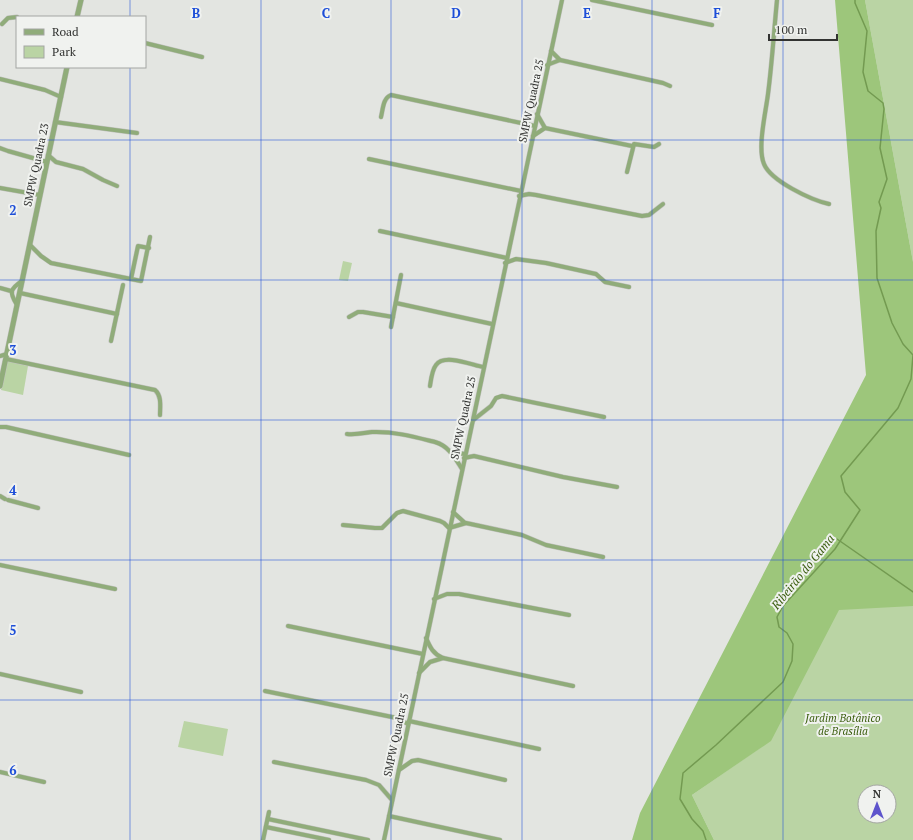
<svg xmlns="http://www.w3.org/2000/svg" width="913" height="840" font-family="'PT Serif',serif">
	<rect width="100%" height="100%" fill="#e3e5e1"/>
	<!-- green -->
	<g fill="#bad4a4" fill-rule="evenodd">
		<path d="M865,0H913V262Z"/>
		<path d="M343,261L352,263L348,281L339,280Z"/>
		<path d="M913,301V840H714L692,795L760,748ZM865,792H889V816H865Z"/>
		<path d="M7,361L28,366L23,395L1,390Z"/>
		<path d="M184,721L228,729L223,756L178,747Z"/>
	</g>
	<!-- forest -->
	<path fill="#9dc67b" d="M835,0H865L913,262V606L839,610L771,741L692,795L714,840H632L640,813L866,375Z"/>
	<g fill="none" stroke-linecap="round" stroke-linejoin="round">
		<!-- stream -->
		<g stroke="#739a51" stroke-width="1.5">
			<path d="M837,539L913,592"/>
			<path d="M706,840L703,831L692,819L680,799L683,773L716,745L783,682L792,661L793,644L787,633L779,627L777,617L783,606L835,549L860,510L845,492L841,476L898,408L911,379L913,355L903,344L892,323L877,278L876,231L881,208L879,202L887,179L880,148L884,109L883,103L868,91L863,72L867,31L855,3V0"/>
		</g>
		<!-- minor casing -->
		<g stroke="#c0c1be" stroke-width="5">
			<g id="minor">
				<path d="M592,0L712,25"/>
				<path d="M777,0C774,31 772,63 768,94C766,111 757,148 764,164C771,181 811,200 829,204"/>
				<path d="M2,24L8,18L17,17"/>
				<path d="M145,43L202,57"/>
				<path d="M551,51L560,60L663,83L670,86"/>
				<path d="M547,65L560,60"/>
				<path d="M0,79L45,90L61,97"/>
				<path d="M537,114L545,128"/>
				<path d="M381,117C383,109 383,98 391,95L535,126"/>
				<path d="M55,122L137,133"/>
				<path d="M533,136L545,128L632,146"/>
				<path d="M0,148L8,151L47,162"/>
				<path d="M48,155L56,162L83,169L103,180L117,186"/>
				<path d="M369,159L521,191"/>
				<path d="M627,172L634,144L654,147L659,144"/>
				<path d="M0,188L40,195"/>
				<path d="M519,196L529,194L536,195L642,216L649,215L663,204"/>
				<path d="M380,231L507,258"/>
				<path d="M30,245L41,256L51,263L141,281L150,237"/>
				<path d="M505,263L516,259L546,263L596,274L605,282L629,287"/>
				<path d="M131,279L138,246L149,248"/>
				<path d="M0,288L11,291"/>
				<path d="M20,293L117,314"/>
				<path d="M396,303L492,324"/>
				<path d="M17,305C9,292 10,289 22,281"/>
				<path d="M349,317L358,312H363L393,317"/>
				<path d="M391,327L401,275"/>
				<path d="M111,341L123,285"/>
				<path d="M0,356L7,354"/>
				<path d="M6,359L155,390C162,396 160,407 160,415"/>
				<path d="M430,386C431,379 432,370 436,365C444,353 472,365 483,367"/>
				<path d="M472,421L491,406L496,398L502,396L604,417"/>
				<path d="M0,427H6L129,455"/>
				<path d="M347,434C356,435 364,433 372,432C393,431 415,437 435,442C449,446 455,458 462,469"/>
				<path d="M451,452L465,454"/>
				<path d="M464,458L474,456L563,477L617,487"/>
				<path d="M0,496L5,499"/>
				<path d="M8,500L38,508"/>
				<path d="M453,512L465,523"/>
				<path d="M343,525L375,528H382L397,513L403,511L440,521L444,523L449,528L466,523L522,535L546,545L603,557"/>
				<path d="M0,565L115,589"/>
				<path d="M434,599L447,594H459L569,615"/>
				<path d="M288,626L423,654"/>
				<path d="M426,638C430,647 433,654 443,658L573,686"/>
				<path d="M419,673L430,662L443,658"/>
				<path d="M0,674L81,692"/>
				<path d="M265,691L397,718L408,724"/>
				<path d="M409,721L539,749"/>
				<path d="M274,762L366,780L379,785L392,800"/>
				<path d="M399,770L412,761L418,760L505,780"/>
				<path d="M0,772L44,782"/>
				<path d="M389,816L500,840"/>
				<path d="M268,819L368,840"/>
				<path d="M266,827L329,840"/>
				<path d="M263,840L269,812"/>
				<path d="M384,840L562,0"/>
			</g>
		</g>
		<!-- tertiary casing -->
		<g stroke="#c0c1be" stroke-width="6">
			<g id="tertiary">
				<path d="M77,17L81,0"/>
				<path d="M0,386L67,67"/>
			</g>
		</g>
		<!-- minor -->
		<use href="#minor" stroke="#90ac7a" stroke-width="4"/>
		<!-- tertiary -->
		<use href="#tertiary" stroke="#90ac7a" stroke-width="5"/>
	</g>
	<!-- grid -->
	<path fill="none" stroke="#1d4ed8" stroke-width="1" stroke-opacity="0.55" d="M130,0V17M261,0V840M391,0V840M522,0V840M652,0V840M783,0V840M130,67V840M0,140H913M0,280H913M0,420H913M0,560H913M0,700H913"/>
	<g text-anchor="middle" stroke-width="4" stroke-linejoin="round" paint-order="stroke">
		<!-- street labels -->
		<g font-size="11" fill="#323331" stroke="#f0f2ef">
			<text transform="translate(531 101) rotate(-78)" y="4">SMPW Quadra 25</text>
			<text transform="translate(36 165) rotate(-78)" y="4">SMPW Quadra 23</text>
			<text transform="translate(463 418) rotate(-78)" y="4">SMPW Quadra 25</text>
			<text transform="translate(396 735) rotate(-78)" y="4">SMPW Quadra 25</text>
		</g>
		<!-- park labels -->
		<g font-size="11" font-style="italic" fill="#395c0c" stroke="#f0f2ef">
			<text x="843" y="722">Jardim Botânico<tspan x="843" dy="13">de Brasília</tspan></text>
		</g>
		<!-- water labels -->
		<g font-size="12" font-style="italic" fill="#3a5d0e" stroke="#f0f2ef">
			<text transform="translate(803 572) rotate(-51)" y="4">Ribeirão do Gama</text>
		</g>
	</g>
	<g font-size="13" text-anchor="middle" font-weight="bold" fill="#1d4ed8" stroke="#f0f2ef" stroke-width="4" stroke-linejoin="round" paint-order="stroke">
		<text x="196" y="18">B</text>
		<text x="326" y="18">C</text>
		<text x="456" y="18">D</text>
		<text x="587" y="18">E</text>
		<text x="717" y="18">F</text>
		<text x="13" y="215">2</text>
		<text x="13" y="355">3</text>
		<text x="13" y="495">4</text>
		<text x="13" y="635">5</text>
		<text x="13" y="775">6</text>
	</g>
	<!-- legend -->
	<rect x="16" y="16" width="130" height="52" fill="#f0f2ef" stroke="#a4a6a3"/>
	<rect x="24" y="29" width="20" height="6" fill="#90ac7a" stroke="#a4a6a3"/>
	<text x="52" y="36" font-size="12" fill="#323331">Road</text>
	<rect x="24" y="46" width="20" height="12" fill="#bad4a4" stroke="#a4a6a3"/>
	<text x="52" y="56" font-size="12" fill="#323331">Park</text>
	<!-- north arrow -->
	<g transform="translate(877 804)"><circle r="19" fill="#f0f2ef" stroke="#a4a6a3"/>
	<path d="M0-3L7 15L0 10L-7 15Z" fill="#5d54cc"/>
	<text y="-6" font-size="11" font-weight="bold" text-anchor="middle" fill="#323331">N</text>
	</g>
	<!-- scale -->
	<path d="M769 34v6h68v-6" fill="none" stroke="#323331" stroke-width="2"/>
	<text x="775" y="34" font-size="12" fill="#323331" stroke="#f0f2ef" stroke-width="3" paint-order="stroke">100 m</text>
</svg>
